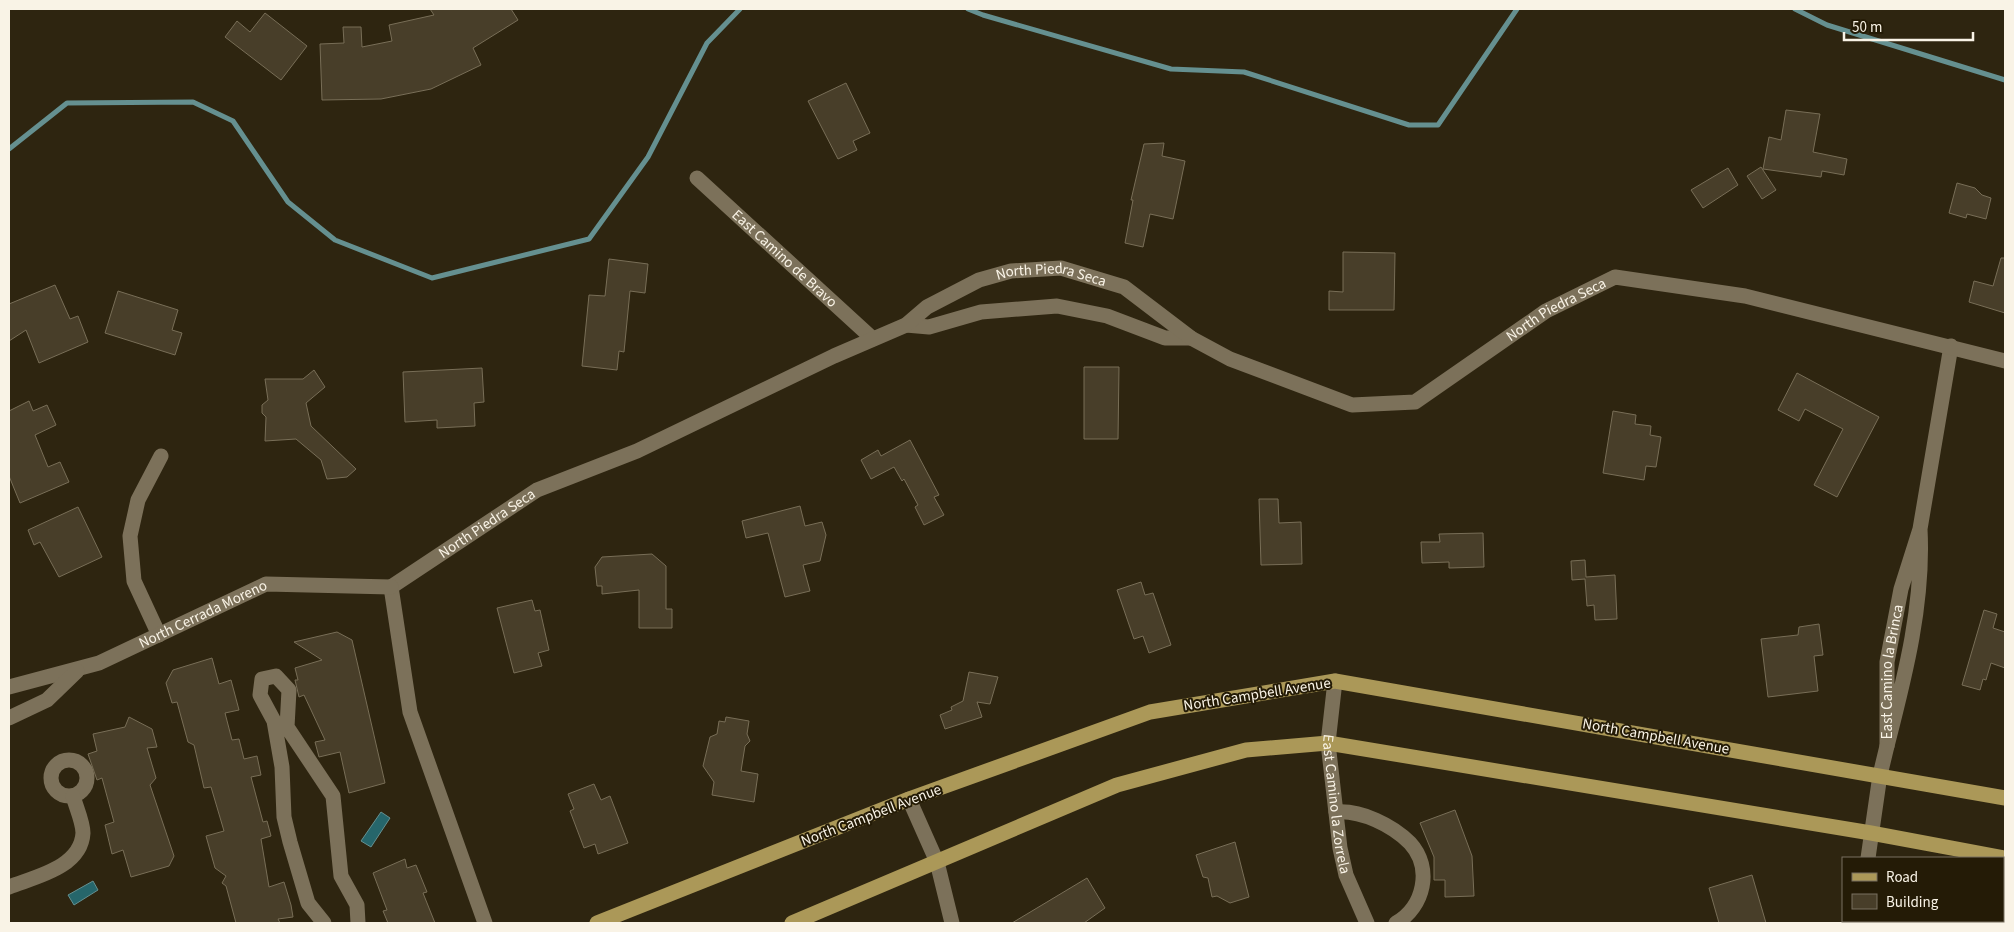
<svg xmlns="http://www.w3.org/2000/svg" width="2014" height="932" font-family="'Source Sans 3',sans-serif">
	<rect width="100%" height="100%" fill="#2e2510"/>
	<!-- water -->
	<g fill="#26666b" stroke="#659090">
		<path d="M381,812L390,818L371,847L361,841Z"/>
		<path d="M93,881L98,890L74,905L68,895Z"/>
	</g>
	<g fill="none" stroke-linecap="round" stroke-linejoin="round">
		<!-- stream -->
		<g stroke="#659090" stroke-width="5">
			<path d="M968,9L983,15L1171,69L1244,72L1409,125H1438L1517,9"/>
			<path d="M1795,9L1827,25L2005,80"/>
			<path d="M9,149L67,103L193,102L233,121L288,202L335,240L432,278L589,239L648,157L707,43L740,9"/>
		</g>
	</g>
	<!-- building -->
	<g fill="#483e29" stroke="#786e57">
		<path d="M430,9H511L518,20L473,48L481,65L431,89L381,99L322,100L320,44L344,43L343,27H361L362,47L392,41L389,25L434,15Z"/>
		<path d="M265,13L307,46L281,80L225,37L237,21L250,32Z"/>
		<path d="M846,83L870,133L853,141L857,150L838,159L808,101Z"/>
		<path d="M1786,110L1820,114L1813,152L1847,159L1844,175L1822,171L1821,177L1763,169L1769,137L1781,140Z"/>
		<path d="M1164,143L1162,156L1185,161L1173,219L1150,214L1143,247L1125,243L1133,200H1131L1144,144Z"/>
		<path d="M1761,167L1776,190L1762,199L1747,176Z"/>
		<path d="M1728,168L1738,185L1703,208L1691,190Z"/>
		<path d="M1957,183L1975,188L1982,195L1991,198L1986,219L1967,214L1966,218L1949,213Z"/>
		<path d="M1343,252L1395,253L1394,310H1329V291L1343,292Z"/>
		<path d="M2001,258H2005V313L1969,302L1974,281L1993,286Z"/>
		<path d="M609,259L648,264L645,293L630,291L624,352L619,351L617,370L582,366L589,295L605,296Z"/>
		<path d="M55,285L70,319L78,316L88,342L39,363L26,330L9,341V304Z"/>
		<path d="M118,291L178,310L172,330L182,333L175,355L105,333Z"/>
		<path d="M1084,367H1119L1118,439H1084Z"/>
		<path d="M482,368L484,402L474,403L475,426L437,428V420L405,422L403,372Z"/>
		<path d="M314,370L325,387L306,403L311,426L356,469L347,477L327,479L321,460L296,439L265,441L266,417L262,413V405L268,400L265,379H303Z"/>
		<path d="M1797,373L1879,417L1837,497L1814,485L1843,429L1805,409L1799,421L1778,410Z"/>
		<path d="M29,401L33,411L47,405L56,425L35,435L48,467L60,462L69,482L20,503L9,476V411Z"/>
		<path d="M1613,411L1636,415L1635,424L1651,426L1650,435L1661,437L1656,467L1646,466L1644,480L1603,473Z"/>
		<path d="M910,440L939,495L934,497L944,515L924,525L915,507L918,505L904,479L902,481L894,467L871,479L861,460L878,450L881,456Z"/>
		<path d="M1259,499H1278L1279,523L1301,522L1302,564L1261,565Z"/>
		<path d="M800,506L805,526L822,522L826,535L820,561L803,565L810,591L785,597L768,533L746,538L742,521Z"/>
		<path d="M78,507L102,557L59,577L40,542L34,545L28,530Z"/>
		<path d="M1483,533L1484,567L1449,568V562L1422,563L1421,542H1440L1439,534Z"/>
		<path d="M652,554L666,566V609H672V628H639V590L602,594V586H597L595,567L602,557Z"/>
		<path d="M1585,560L1586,577L1615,575L1617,619L1595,620L1594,605L1587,606L1585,579L1572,580L1571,561Z"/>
		<path d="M1141,582L1145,595L1153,593L1171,645L1149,653L1143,636L1134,639L1117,590Z"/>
		<path d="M532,600L535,611L540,610L549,650L538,653L542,666L514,673L497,608Z"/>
		<path d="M1984,610L1997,614L1993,628L2005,632V668L1991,663L1986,680L1983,679L1980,690L1962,685Z"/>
		<path d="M1819,624L1823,655L1814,656L1818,691L1768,697L1761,639L1798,635L1799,627Z"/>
		<path d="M337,632L352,640L385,783L349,793L340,752L319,757L315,742L325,740L304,695L299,697L295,680H298L295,668L322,660L294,642Z"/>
		<path d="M212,658L219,684L231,680L239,710L225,713L232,740L239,739L244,759L257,756L261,775L251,777L263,822L267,821L271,836L261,839L269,887L284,882L291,905L293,917L278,919L280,923H236L226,886L222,883L226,876L215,868L206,836L224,831L211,787L204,788L194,745L188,742L177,702L172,703L166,683L173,670Z"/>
		<path d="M969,672L998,677L990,704L977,702L982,717L945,729L940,715L952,710L951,707L963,701Z"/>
		<path d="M129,717L152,729L157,747L147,748L156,778L150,785L174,856L169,866L131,877L123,850L112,854L105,825L114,822L102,778L97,780L88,754L97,751L93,734L125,727Z"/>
		<path d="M726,717L749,721L747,734L750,741L745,746L741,771L758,774L754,802L712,795L714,782L703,766L710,737L717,734L719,721L725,722Z"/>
		<path d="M594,784L601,800L610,796L628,843L598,854L595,844L584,848L570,811L574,809L568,794Z"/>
		<path d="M1455,810L1472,856L1474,896L1445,897V880H1434V857L1420,823Z"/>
		<path d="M1235,842L1249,897L1230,903L1217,896L1212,897L1208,878L1203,877L1196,855Z"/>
		<path d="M405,859L407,868L416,865L427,892L423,893L435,923H388L383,911L387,910L373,873Z"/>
		<path d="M1752,875L1766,923H1719L1709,888Z"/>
		<path d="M1087,878L1105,908L1084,923H1012Z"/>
	</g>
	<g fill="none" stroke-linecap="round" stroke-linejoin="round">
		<!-- minor -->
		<g stroke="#7c715a" stroke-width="15">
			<path id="s1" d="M697,178L873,339"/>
			<path d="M906,325L929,327L981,312L1057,306L1107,316L1165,338H1191"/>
			<path id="s2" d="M1920,529C1924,603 1905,676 1887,746V662L1901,589L1920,529L1951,346"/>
			<path id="s3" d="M391,587L537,490L637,451L834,356L906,325L927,307L979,280L1011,271L1061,268L1124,287L1191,338L1230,359L1352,405L1415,402L1546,311L1615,277L1745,296L2005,361"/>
			<path d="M391,587L410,712L485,923"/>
			<path d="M159,635L134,581L130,536L138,500L161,456"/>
			<path id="s4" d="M1335,681L1328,743L1340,848L1346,875L1367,923"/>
			<path id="s5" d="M9,687L99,663L266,584L391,587"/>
			<path d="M9,718L47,700L77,671"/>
			<circle cx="69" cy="778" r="18"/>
			<path d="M909,799L937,862L952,923"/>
			<path d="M1336,812C1361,810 1392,825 1410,843C1433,868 1424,907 1396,923"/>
			<path d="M1868,858L1880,775L1887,746"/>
			<path d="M9,887C34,877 81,868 83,833C83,822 76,807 73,796"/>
			<path d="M1865,921V923"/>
			<path d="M324,923L308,903L290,842L284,817L282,767L274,721L260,695L262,679L276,676L289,690L287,727L333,796L341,876L357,905L358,923"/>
		</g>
		<!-- major -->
		<g stroke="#ab9858" stroke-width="15">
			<path d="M597,923L909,799L1150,712L1335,681L2005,798"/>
			<path d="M792,923L1117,785L1246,750L1328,743L1871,833L2005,858"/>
		</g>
	</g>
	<g text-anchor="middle" stroke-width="4" stroke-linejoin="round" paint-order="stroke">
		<!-- street labels -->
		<g font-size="15" fill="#f9f3e6" stroke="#241b06">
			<text dy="5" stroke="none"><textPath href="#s1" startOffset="119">East Camino de Bravo</textPath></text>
			<text dy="5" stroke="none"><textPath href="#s3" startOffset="740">North Piedra Seca</textPath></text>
			<text dy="5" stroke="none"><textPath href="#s3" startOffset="1306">North Piedra Seca</textPath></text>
			<text dy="5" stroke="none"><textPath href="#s3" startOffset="115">North Piedra Seca</textPath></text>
			<text dy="5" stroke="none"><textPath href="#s5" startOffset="208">North Cerrada Moreno</textPath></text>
			<text dy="5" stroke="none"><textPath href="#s2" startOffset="295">East Camino la Brinca</textPath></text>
			<text transform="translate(1257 694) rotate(-9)" y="5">North Campbell Avenue</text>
			<text transform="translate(1656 736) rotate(10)" y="5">North Campbell Avenue</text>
			<text dy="5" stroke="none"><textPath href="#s4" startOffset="124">East Camino la Zorrela</textPath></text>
			<text transform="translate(871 815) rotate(-21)" y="5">North Campbell Avenue</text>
		</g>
	</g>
	<!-- border -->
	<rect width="2014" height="932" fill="none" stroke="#f9f3e6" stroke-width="20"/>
	<!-- legend -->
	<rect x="1842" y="857" width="162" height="65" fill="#241b06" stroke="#797160"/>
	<rect x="1852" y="873" width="25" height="8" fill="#ab9858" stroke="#797160"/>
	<text x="1886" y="882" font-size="15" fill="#f9f3e6">Road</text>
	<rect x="1852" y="894" width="25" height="15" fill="#483e29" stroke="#797160"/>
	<text x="1886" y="907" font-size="15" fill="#f9f3e6">Building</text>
	<!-- scale -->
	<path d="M1844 32v8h129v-8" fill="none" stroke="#f9f3e6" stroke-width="2.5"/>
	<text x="1852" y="32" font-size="15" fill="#f9f3e6" stroke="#241b06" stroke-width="4" paint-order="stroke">50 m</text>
</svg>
